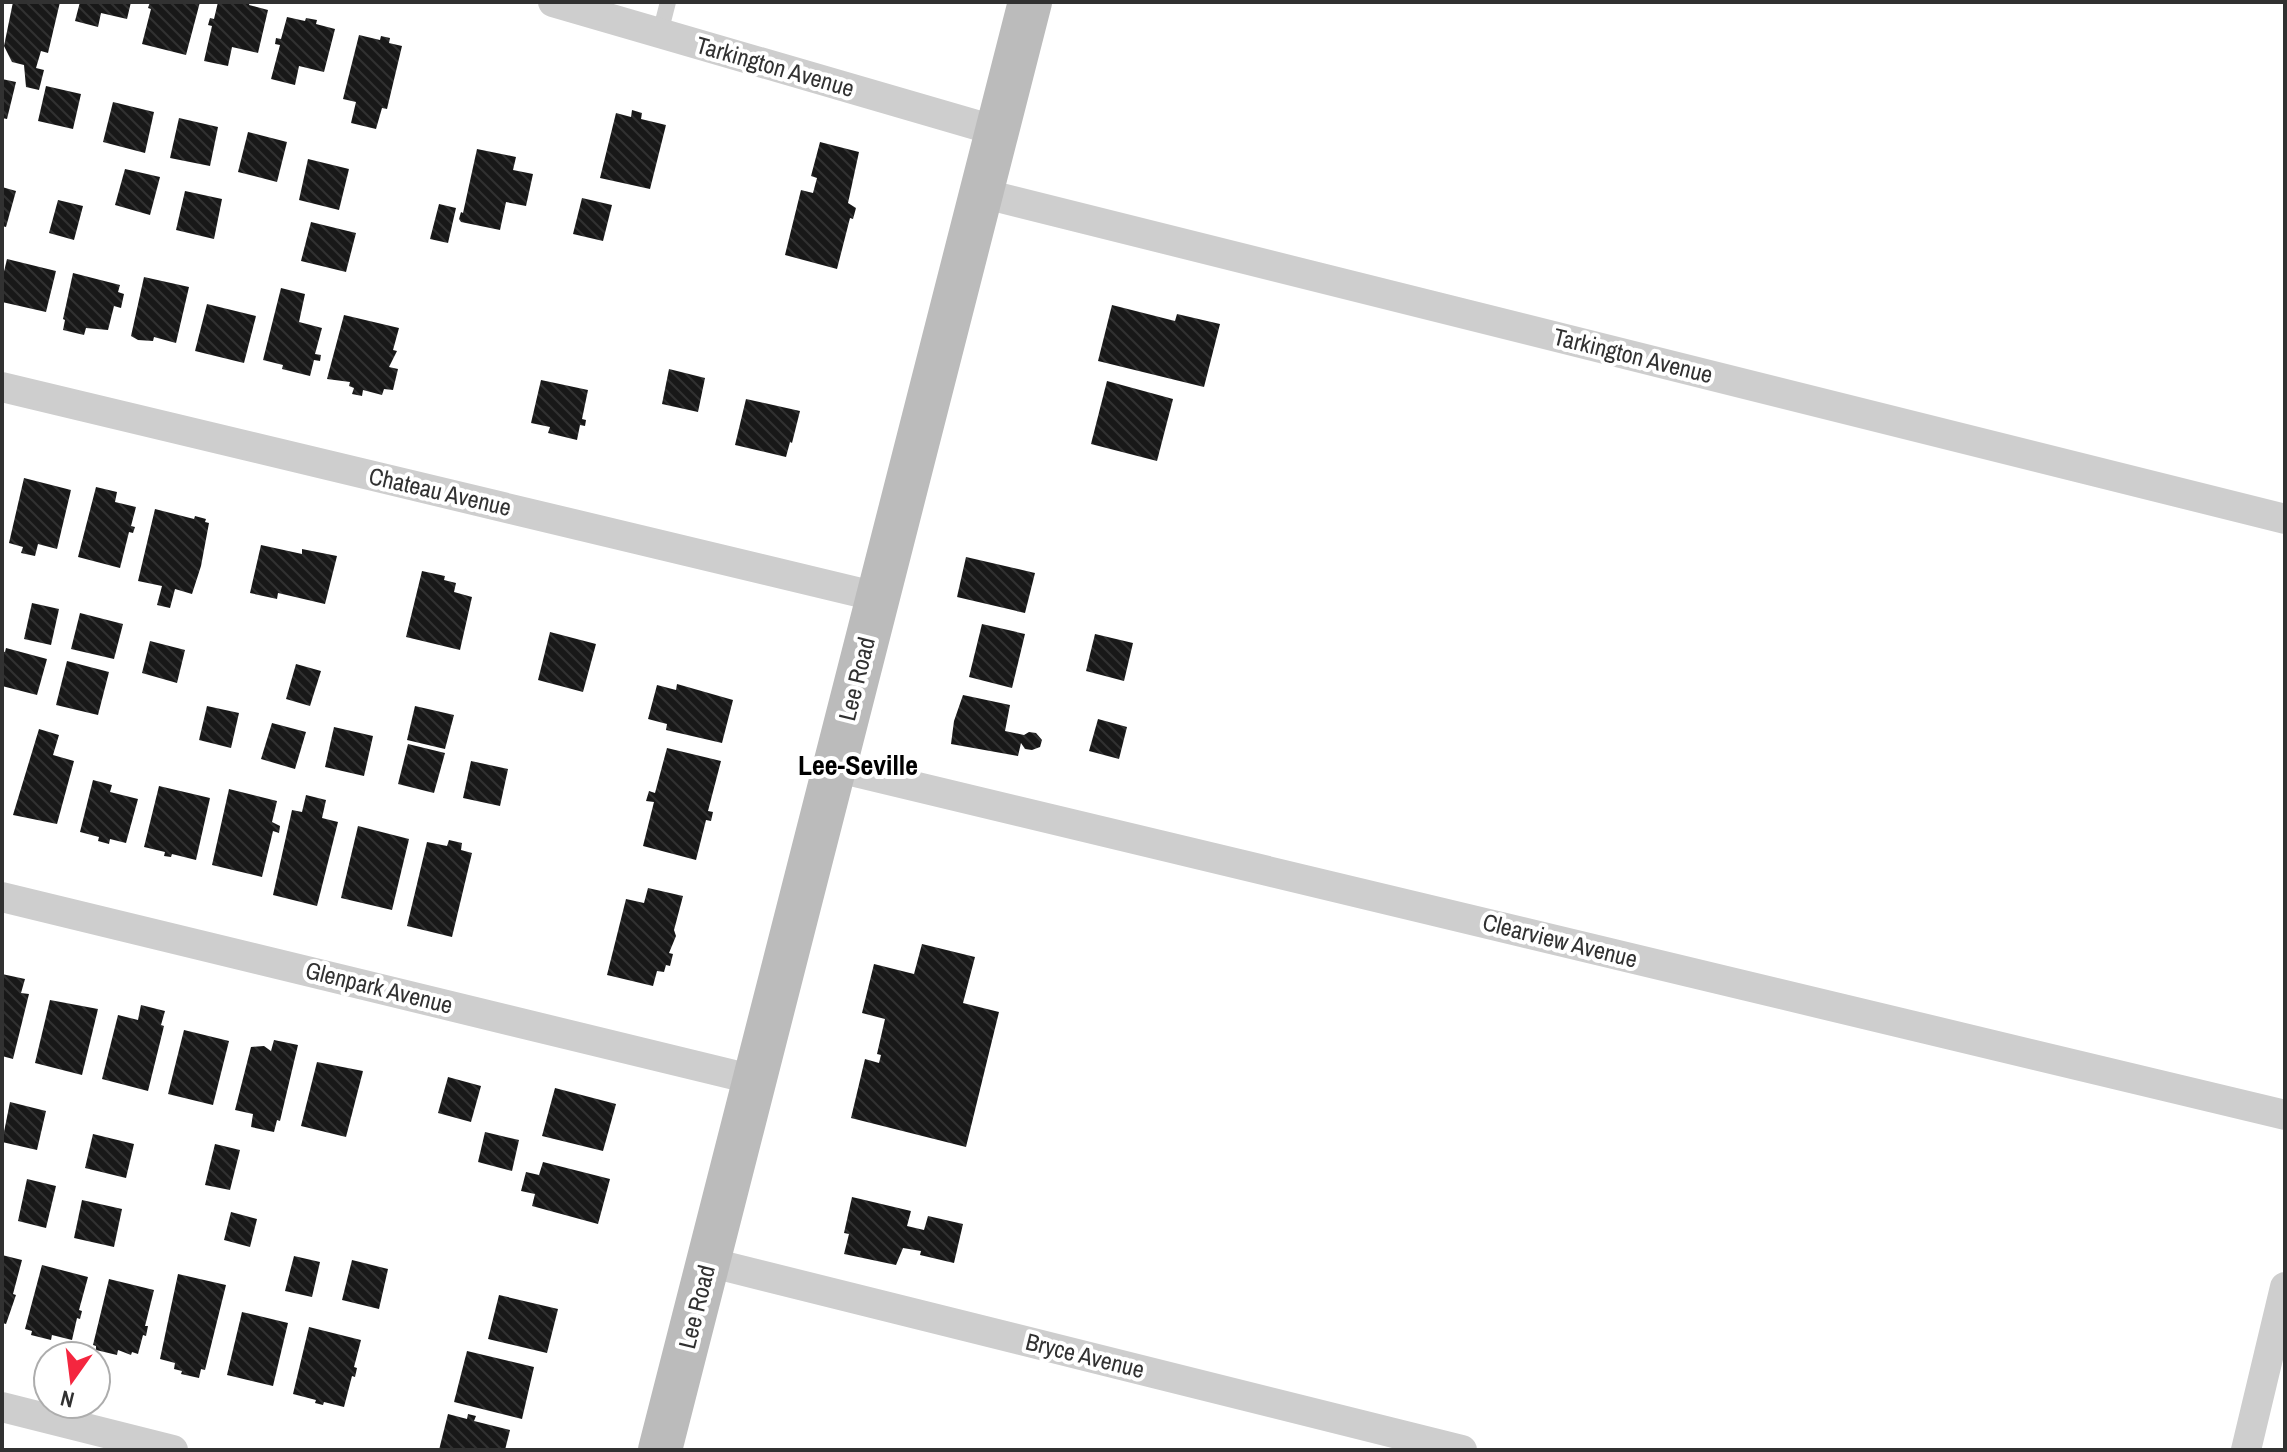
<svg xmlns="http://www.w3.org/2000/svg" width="2287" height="1452" font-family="'Archivo Narrow',sans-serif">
	<defs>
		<pattern id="building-back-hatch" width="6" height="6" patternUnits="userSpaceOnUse" patternTransform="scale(2)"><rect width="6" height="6" fill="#181818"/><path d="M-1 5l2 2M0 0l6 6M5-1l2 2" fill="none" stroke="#313131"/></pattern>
	</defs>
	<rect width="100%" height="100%" fill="#fff"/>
	<!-- building -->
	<g fill="url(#building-back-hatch)">
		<path d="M13,2H60L48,53L41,51L36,68L44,70L39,90L26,87L24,65L12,62L4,46Z"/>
		<path d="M80,2H131L127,19L101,13L98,27L75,21Z"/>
		<path d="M150,2H200L186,55L142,44L151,9L148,8Z"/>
		<path d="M218,2H250L249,5L268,10L258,53L232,47L228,66L204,61L212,26L208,25L210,18L214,19Z"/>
		<path d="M287,17L305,21L306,18L317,20L316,24L335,29L324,72L299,66L295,85L271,79L280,45L275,44L276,38L281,39Z"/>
		<path d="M359,35L380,40L381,36L390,38L389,43L402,46L387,109L382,108L376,129L351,123L356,102L343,99Z"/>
		<path d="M2,79L16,82L7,119L2,118Z"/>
		<path d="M46,86L81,94L73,129L38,121Z"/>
		<path d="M113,102L154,112L145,153L103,142Z"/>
		<path d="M632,110L642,113L641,119L666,125L650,189L600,178L616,113L631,117Z"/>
		<path d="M179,118L218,127L210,166L170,158Z"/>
		<path d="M248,132L287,142L277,182L238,172Z"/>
		<path d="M820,142L859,152L848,203L856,208L853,219L850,218L837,269L785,255L801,190L813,193L817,178L811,176Z"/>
		<path d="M477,149L516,157L513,170L533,174L526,206L506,202L500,230L461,222L459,219L461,212L463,213Z"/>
		<path d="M308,159L349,169L339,210L299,200Z"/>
		<path d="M125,169L160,177L150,215L115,205Z"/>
		<path d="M2,187L16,191L6,227L2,226Z"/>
		<path d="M185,191L222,199L214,239L176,230Z"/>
		<path d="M582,198L612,205L603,241L573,234Z"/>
		<path d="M58,200L83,206L74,240L49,233Z"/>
		<path d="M439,204L456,208L448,243L430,239Z"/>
		<path d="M311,222L356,233L346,272L301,261Z"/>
		<path d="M7,259L56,271L46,312L2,302V280Z"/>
		<path d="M73,273L120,285L118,292L124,294L121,308L114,306L108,330L86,328L84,335L63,330L65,320L63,319Z"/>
		<path d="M144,277L189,287L176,343L154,337L153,341L138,340L131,336Z"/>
		<path d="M281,288L305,294L299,322L322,328L315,354L321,355L320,361L314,360L310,376L282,369L283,365L263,360Z"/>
		<path d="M207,304L256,316L244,363L195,351Z"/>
		<path d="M1112,305L1175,321L1177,314L1220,324L1204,387L1098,361Z"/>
		<path d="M344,315L399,328L393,350L397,351L389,367L398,369L393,390L384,389L382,395L363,390L362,396L352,394L354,388L349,386L350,382L327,379Z"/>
		<path d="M669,369L705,378L698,412L662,404Z"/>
		<path d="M541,380L588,390L582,419L586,420L585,426L580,425L577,440L548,433L550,427L531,423Z"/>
		<path d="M1107,381L1173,399L1157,461L1091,444Z"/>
		<path d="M746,399L800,411L792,443L790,442L786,457L735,445Z"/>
		<path d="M24,478L71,490L57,549L38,544L35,556L21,553L23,547L9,543Z"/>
		<path d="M96,487L117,492L115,502L136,507L131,526L135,527L133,533L129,532L120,568L78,557Z"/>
		<path d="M155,509L194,519L195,516L206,519L205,522L209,523L201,566L192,594L175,589L170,608L157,605L162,586L138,581Z"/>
		<path d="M261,545L302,554V549L337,556L325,604L278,593L277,599L250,593Z"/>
		<path d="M966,557L1035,573L1025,613L957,597Z"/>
		<path d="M422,571L445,576L444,580L456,583L454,592L472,597L460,650L406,637Z"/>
		<path d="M32,603L59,609L51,645L24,639Z"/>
		<path d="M80,613L123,624L114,659L71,649Z"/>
		<path d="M982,624L1025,634L1012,688L969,677Z"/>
		<path d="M550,632L596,644L583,692L538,680Z"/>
		<path d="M1095,634L1133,643L1124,681L1086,671Z"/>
		<path d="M150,641L185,650L177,683L142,673Z"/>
		<path d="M6,648L47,659L37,695L2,686V651L5,652Z"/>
		<path d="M67,661L109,672L98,715L56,705Z"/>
		<path d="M296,664L321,671L310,706L286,699Z"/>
		<path d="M677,684L733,700L722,743L666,730L667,724L648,719L657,685L676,690Z"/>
		<path d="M963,695L1010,705L1005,731L1024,735L1029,732L1036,733L1042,740L1040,747L1032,750L1025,749L1021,743L1018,756L951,744L954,721Z"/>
		<path d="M207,706L239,713L231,748L199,740Z"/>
		<path d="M415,706L454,715L445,749L407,740Z"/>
		<path d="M1098,719L1127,727L1119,759L1089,751Z"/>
		<path d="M272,723L306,732L295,769L261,759Z"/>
		<path d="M334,727L373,736L364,776L325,767Z"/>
		<path d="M39,729L59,735L53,755L74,761L57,824L13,815Z"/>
		<path d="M408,744L445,753L434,793L398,784Z"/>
		<path d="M667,748L721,761L708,811L713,812L711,821L706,820L696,860L643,846L654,802L646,801L649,791L655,793Z"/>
		<path d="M471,761L508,769L500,806L463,798Z"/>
		<path d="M93,780L112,785L110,792L138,799L126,843L110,839L109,844L98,841L99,837L80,832Z"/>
		<path d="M159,786L210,798L196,860L172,854L171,857L164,856L165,852L144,847Z"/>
		<path d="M229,789L277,801L272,822L280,826L279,833L273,831L262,877L212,865Z"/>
		<path d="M306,795L326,800L322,818L338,822L317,906L273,895L292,810L302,812Z"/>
		<path d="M358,826L409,839L392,910L341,898Z"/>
		<path d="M449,840L462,843L461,850L472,853L452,937L407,926L427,842L447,846Z"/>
		<path d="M648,888L683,896L674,930L676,936L669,953L673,954L670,966L666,965L664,972L657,971L653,986L607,975L626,899L644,903Z"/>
		<path d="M922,944L975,957L963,1003L999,1012L966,1147L851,1118L865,1059L879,1063L881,1055L877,1054L885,1019L862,1013L874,964L914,974Z"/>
		<path d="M2,974L25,979L21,993L29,994L13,1059L2,1056Z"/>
		<path d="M50,1000L98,1009L82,1075L35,1063Z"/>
		<path d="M141,1005L165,1011L161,1025L164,1026L148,1091L102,1079L118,1015L138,1020Z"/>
		<path d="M184,1030L229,1041L213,1105L168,1094Z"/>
		<path d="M274,1040L298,1045L280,1121L277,1120L274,1132L251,1127L253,1114L235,1110L251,1047L264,1046L271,1051Z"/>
		<path d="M317,1062L363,1071L346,1137L301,1126Z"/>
		<path d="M448,1077L481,1086L471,1122L438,1113Z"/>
		<path d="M555,1088L616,1104L603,1151L542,1136Z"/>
		<path d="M10,1102L46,1111L37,1150L2,1142Z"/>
		<path d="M485,1132L519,1140L512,1171L478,1162Z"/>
		<path d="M93,1134L134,1144L126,1178L85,1168Z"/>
		<path d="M215,1144L240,1150L230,1190L205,1185Z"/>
		<path d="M543,1162L610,1179L598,1224L532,1206L535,1194L521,1191L526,1172L539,1175Z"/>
		<path d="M27,1179L56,1186L46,1228L18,1221Z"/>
		<path d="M852,1197L911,1211L907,1226L924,1230L928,1216L963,1224L954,1263L920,1255L921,1251L903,1248L896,1265L844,1254L849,1234L844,1233Z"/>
		<path d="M82,1200L122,1209L114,1247L74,1238Z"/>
		<path d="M231,1212L257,1219L250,1247L224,1240Z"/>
		<path d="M2,1255L22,1260L13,1294L16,1295L6,1324L2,1323Z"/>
		<path d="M294,1256L320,1262L312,1297L285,1291Z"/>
		<path d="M352,1260L388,1269L379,1309L342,1300Z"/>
		<path d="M42,1265L88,1277L79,1310L82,1311L80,1319L77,1318L72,1340L52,1335L51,1340L31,1335L32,1331L25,1329Z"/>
		<path d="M178,1274L226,1285L205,1370L201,1369L199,1378L181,1374L182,1371L174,1369L175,1363L160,1359Z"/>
		<path d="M109,1279L154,1290L145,1326H148L146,1336L143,1335L138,1354L132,1352L131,1355L118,1350L117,1355L96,1350V1346L93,1345Z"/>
		<path d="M499,1295L558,1309L547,1353L488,1339Z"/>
		<path d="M242,1312L288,1323L273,1386L227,1375Z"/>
		<path d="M309,1327L361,1340L354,1367L357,1368L355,1377L352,1376L344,1407L324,1402L323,1405L315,1403L316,1400L293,1394Z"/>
		<path d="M467,1351L534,1367L522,1419L454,1402Z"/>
		<path d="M448,1414L467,1419L468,1414L476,1416L474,1421L510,1430L505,1450H439Z"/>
	</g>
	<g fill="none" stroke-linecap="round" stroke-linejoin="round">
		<!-- lane -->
		<path stroke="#cecece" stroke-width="16" d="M660,33L668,2"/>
		<!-- street -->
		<g stroke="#cecece" stroke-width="30">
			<path d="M553,2L997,131"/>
			<path d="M981,193L2285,519"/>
			<path d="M2,387L878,597"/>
			<path d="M834,767L2285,1115"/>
			<path d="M2,897L755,1080"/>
			<path d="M708,1262L1462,1450"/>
			<path d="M2,1407L173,1450"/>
			<path d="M2246,1450L2285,1287"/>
		</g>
		<!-- secondary -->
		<path stroke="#bbb" stroke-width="44" d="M660,1450L1030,2"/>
	</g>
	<g text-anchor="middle" stroke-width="8" stroke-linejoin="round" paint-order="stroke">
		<!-- street labels -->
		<g font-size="24" fill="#313131" stroke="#fff">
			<text transform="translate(775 67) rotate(16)" y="8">Tarkington Avenue</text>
			<text transform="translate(1633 356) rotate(14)" y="8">Tarkington Avenue</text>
			<text transform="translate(440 492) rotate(13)" y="8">Chateau Avenue</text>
			<text transform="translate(857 679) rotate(-76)" y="8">Lee Road</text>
			<text transform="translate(1560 941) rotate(14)" y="8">Clearview Avenue</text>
			<text transform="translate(379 988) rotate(14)" y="8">Glenpark Avenue</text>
			<text transform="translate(697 1307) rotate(-76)" y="8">Lee Road</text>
			<text transform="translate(1085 1356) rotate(14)" y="8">Bryce Avenue</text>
		</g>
		<!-- quarter labels -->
		<g font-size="28" font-weight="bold" fill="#000" stroke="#fff">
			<text x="858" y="775">Lee-Seville</text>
		</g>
	</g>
	<!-- border -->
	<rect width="2287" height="1452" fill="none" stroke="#313131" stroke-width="8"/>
	<!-- north arrow -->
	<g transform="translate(72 1380) rotate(194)"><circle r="38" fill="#ffffff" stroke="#adadad" stroke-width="2"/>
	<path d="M0-6L14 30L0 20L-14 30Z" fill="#f4263f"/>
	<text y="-12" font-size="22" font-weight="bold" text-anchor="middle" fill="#313131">N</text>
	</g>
</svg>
